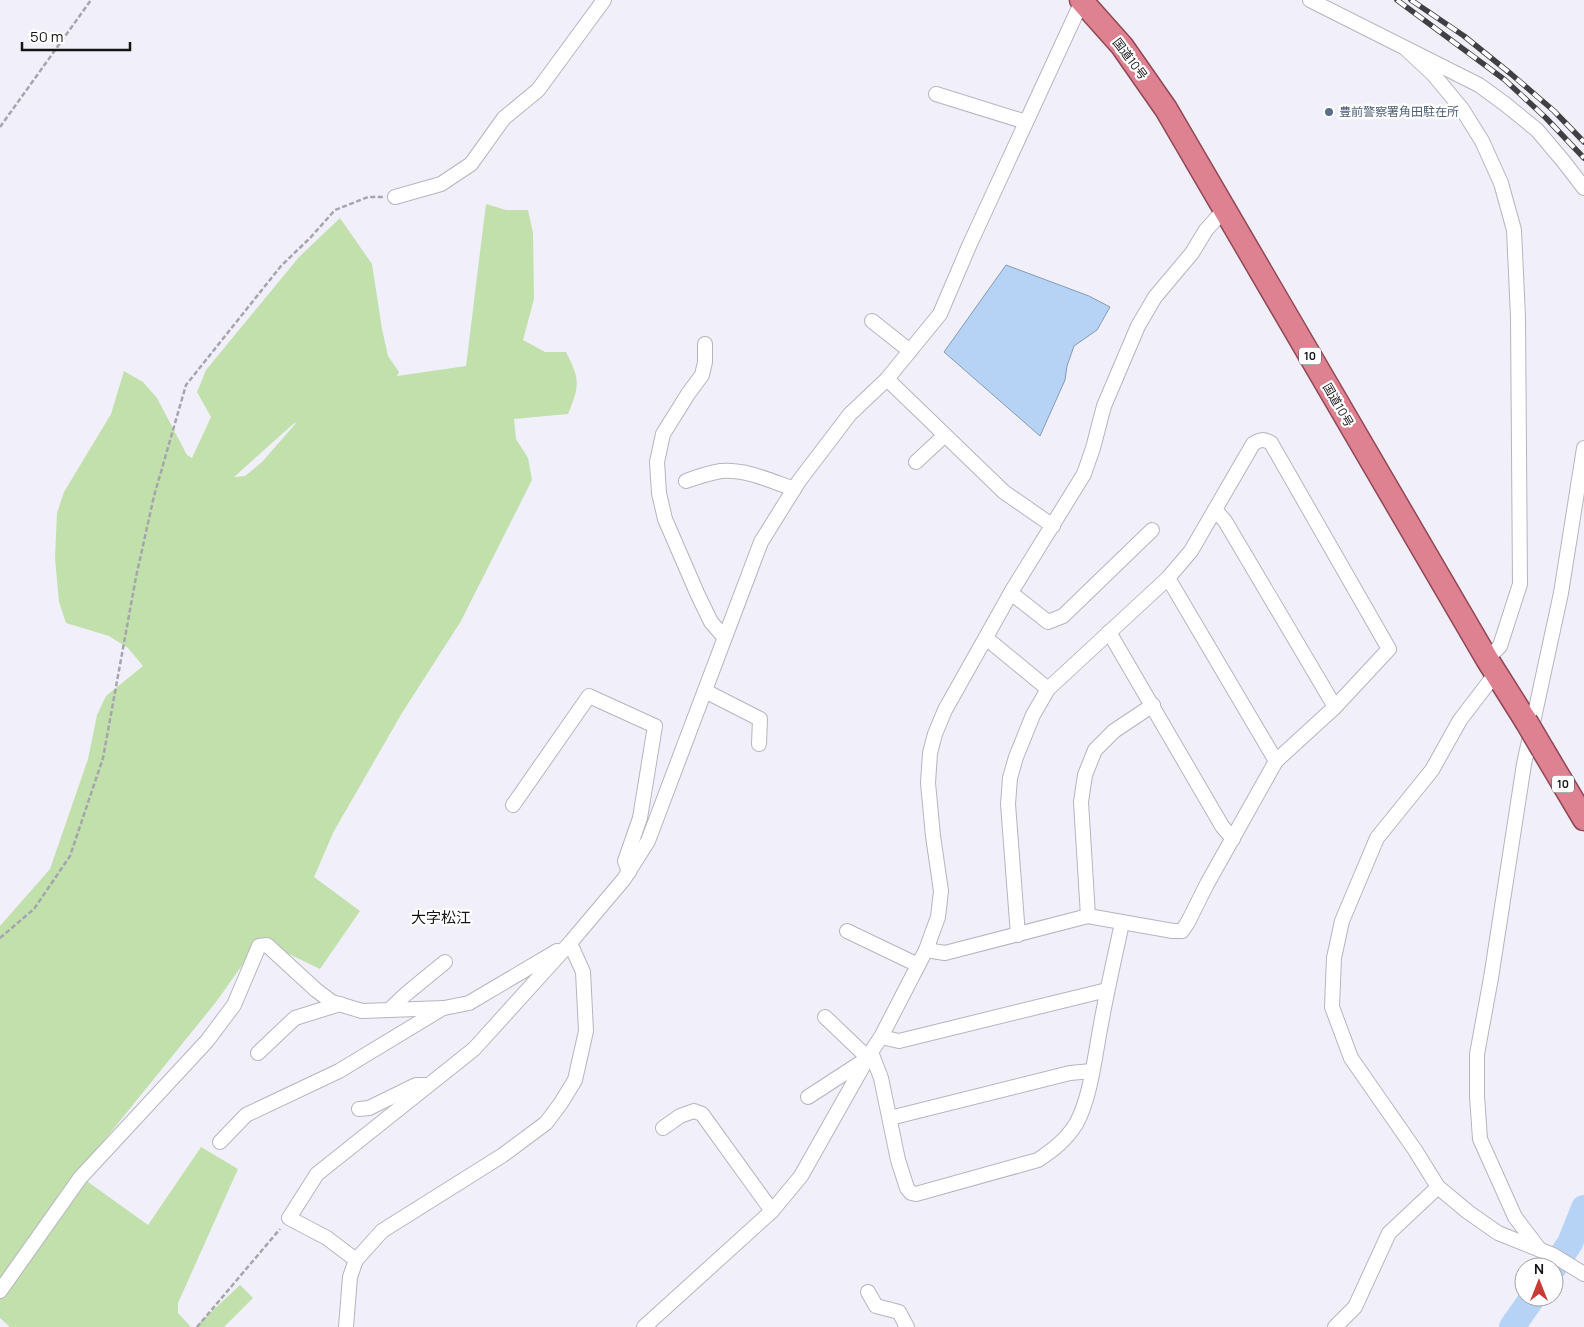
<svg xmlns="http://www.w3.org/2000/svg" width="1584" height="1327" font-family="Manrope,'Noto Sans JP',sans-serif">
	<rect width="100%" height="100%" fill="#f1f0fa"/>
	<!-- green -->
	<g fill="#c1e0ac" fill-rule="evenodd">
		<path d="M486,204L506,210H528L533,233L534,299L523,340L545,352H566C580,379 580,385 568,414L514,419L516,439L528,458L532,480L461,621L402,713L334,831L314,877L360,911L320,969L260,940L216,1002L77,1174L148,1225L201,1147L238,1169L178,1303V1313L191,1327H10L0,1318V926L50,869L88,759L97,715L106,696L143,666L128,648L109,636L66,623L59,602L55,558L57,513L64,492L111,414L124,371L143,382L157,398L187,455L192,458L211,417L197,392L206,370L299,257L340,218L372,264L382,329L388,356L399,372L397,376L466,366ZM297,422L262,462L245,476L234,477L292,425Z"/>
		<path d="M240,1285L253,1298L224,1327H195Z"/>
	</g>
	<!-- water -->
	<path fill="#b6d3f6" stroke="#859ab3" d="M1006,265L1089,296L1110,307L1097,330L1074,346L1067,366L1065,380L1040,436L944,352Z"/>
	<g fill="none" stroke-linecap="round" stroke-linejoin="round">
		<!-- river -->
		<g stroke="#b6d3f6" stroke-width="26">
			<path d="M1554,1267L1570,1243L1584,1208"/>
			<path d="M1512,1327L1533,1297"/>
		</g>
		<!-- minor casing -->
		<g stroke="#b6b5bf" stroke-width="16">
			<g id="minor">
				<path d="M1310,0L1479,85L1505,104L1537,130L1564,162L1584,188"/>
				<path d="M1405,48L1433,74L1462,109L1482,141L1501,183L1514,230L1518,317L1520,584L1500,646L1487,659"/>
				<path d="M936,94L1026,122"/>
				<path d="M395,197L441,184L471,164L504,118L538,90L604,0"/>
				<path d="M872,321L910,351"/>
				<path d="M705,344V362L702,375L688,394L663,434L657,462L659,493L665,519L697,593L711,622L724,637"/>
				<path d="M887,379L1004,492L1053,526"/>
				<path d="M916,462L945,435"/>
				<path d="M686,481C697,477 709,473 721,471C746,469 771,481 794,489"/>
				<path d="M1215,510L1225,521L1335,707"/>
				<path d="M1168,578L1276,761"/>
				<path d="M1011,593L1048,622L1063,616L1152,530"/>
				<path d="M1109,632L1222,826L1233,839"/>
				<path d="M986,638L1048,689"/>
				<path d="M1496,673L1460,720L1432,770L1377,838L1342,921L1334,958L1332,1007L1351,1058L1415,1150L1438,1187L1468,1212L1498,1233L1553,1255L1584,1274"/>
				<path d="M705,691L760,719L759,744"/>
				<path d="M513,805L589,696L655,726L640,818L625,861L629,872"/>
				<path d="M1088,916L1081,802L1085,775L1095,750L1114,731L1153,705"/>
				<path d="M847,931L918,965"/>
				<path d="M926,950L945,953L1088,916L1173,931H1182L1188,922L1207,884L1276,761L1335,707L1389,649L1271,443C1264,439 1260,439 1253,444L1191,551L1168,578L1048,689L1033,715L1016,757L1010,778L1008,804L1018,935"/>
				<path d="M389,1010L406,994L445,962"/>
				<path d="M881,1037L899,1041L1107,990"/>
				<path d="M871,1052L881,1078L898,1160L907,1188L911,1193L916,1194L1038,1160C1053,1150 1066,1140 1076,1124C1091,1097 1095,1054 1101,1024C1107,990 1115,956 1122,923"/>
				<path d="M258,1053L295,1018L340,1004"/>
				<path d="M808,1097L868,1058L825,1017"/>
				<path d="M359,1109L369,1108L416,1085H428"/>
				<path d="M890,1118L1070,1073L1092,1071"/>
				<path d="M663,1128L680,1116L694,1111L702,1114L772,1211"/>
				<path d="M220,1142L246,1115L339,1071L443,1008"/>
				<path d="M1540,1250L1515,1217L1480,1139L1477,1096V1054L1491,978L1524,764L1561,593L1584,448"/>
				<path d="M356,1260L327,1238L289,1218L317,1174L474,1049L570,943L624,879L648,841L761,542L799,481L850,414L887,379L940,314L969,246L1082,1"/>
				<path d="M0,1291L80,1178L207,1041L234,1005L259,946L267,945L316,990L332,1002L362,1011L444,1008L469,1003L557,951"/>
				<path d="M868,1292L876,1306L899,1312L907,1327"/>
				<path d="M346,1327L350,1277L356,1260L382,1231L503,1155L546,1123L561,1103L575,1080L586,1031L583,972L570,943"/>
				<path d="M644,1327L772,1211L801,1176L871,1052L881,1037L926,950L938,917L941,891L933,836L928,783L930,753L935,734L945,710L1013,589L1084,474L1093,448L1104,406L1138,326L1155,297L1192,253L1206,230L1224,210"/>
				<path d="M1335,1327L1355,1307L1389,1233L1438,1187"/>
			</g>
		</g>
		<!-- trunk casing -->
		<g stroke="#914755" stroke-width="25">
			<g id="trunk">
				<path d="M1081,0L1122,46L1166,109L1487,659L1526,721"/>
				<path d="M1543,750L1584,819"/>
			</g>
		</g>
		<!-- path -->
		<g stroke="#a5a5ac" stroke-width="2.5" stroke-dasharray="5 2.5" stroke-linecap="butt">
			<path d="M0,127L91,0"/>
			<path d="M0,938L34,909L70,856L103,758L136,577L154,496L186,385L281,266L310,238L335,210L368,197H383"/>
			<path d="M197,1327L280,1229"/>
		</g>
		<!-- minor -->
		<use href="#minor" stroke="#fff" stroke-width="14"/>
		<!-- trunk -->
		<use href="#trunk" stroke="#de8292" stroke-width="22"/>
		<!-- rail casing -->
		<g stroke="#404044" stroke-width="5.5">
			<g id="rail">
				<path d="M1397,0L1505,80L1546,118L1584,158"/>
				<path d="M1411,0L1464,36L1511,74L1554,111L1584,142"/>
			</g>
		</g>
		<!-- rail -->
		<use href="#rail" stroke="#fff" stroke-width="4" stroke-dasharray="11" stroke-linecap="butt"/>
		<!-- trunk-bridge casing -->
		<g stroke="#914755" stroke-width="25" stroke-linecap="butt">
			<path id="trunk-bridge" d="M1526,721L1543,750"/>
		</g>
		<!-- trunk-bridge -->
		<use href="#trunk-bridge" stroke="#de8292" stroke-width="22"/>
	</g>
	<!-- markers -->
	<circle fill="#5c6f8a" stroke="#fff" stroke-width="2" cx="1329" cy="112" r="5"/>
	<g text-anchor="middle" stroke-width="4.5" stroke-linejoin="round" paint-order="stroke">
		<!-- shield labels -->
		<g fill="#fff" stroke="#5a5a5d" stroke-width="1">
			<rect x="1299" y="347.5" width="22" height="17" rx="4"/>
			<rect x="1552" y="775.5" width="22" height="17" rx="4"/>
		</g>
		<g font-size="11" font-weight="bold" fill="#141417">
			<text x="1310" y="360">10</text>
			<text x="1563" y="788">10</text>
		</g>
		<!-- street labels -->
		<g font-size="12" fill="#141417" stroke="#fff">
			<text transform="translate(1130 59) rotate(53)" y="4">国道10号</text>
			<text transform="translate(1338 405) rotate(60)" y="4">国道10号</text>
		</g>
		<!-- service labels -->
		<g font-size="12" fill="#4e5e75" stroke="#fff" text-anchor="start">
			<text x="1339" y="116">豊前警察署角田駐在所</text>
		</g>
		<!-- quarter labels -->
		<g font-size="15" fill="#141417" stroke="#fff">
			<text x="441" y="923">大字松江</text>
		</g>
	</g>
	<!-- north arrow -->
	<g transform="translate(1539 1282)"><circle r="24" fill="#ffffff" stroke="#a1a1a2"/>
	<path d="M0-4L9 19L0 12L-9 19Z" fill="#c93a37"/>
	<text y="-8" font-size="14" font-weight="bold" text-anchor="middle" fill="#141417">N</text>
	</g>
	<!-- scale -->
	<path d="M22 42v8h108v-8" fill="none" stroke="#141417" stroke-width="2.5"/>
	<text x="30" y="42" font-size="15" fill="#141417" stroke="#ffffff" stroke-width="4" paint-order="stroke">50 m</text>
</svg>
